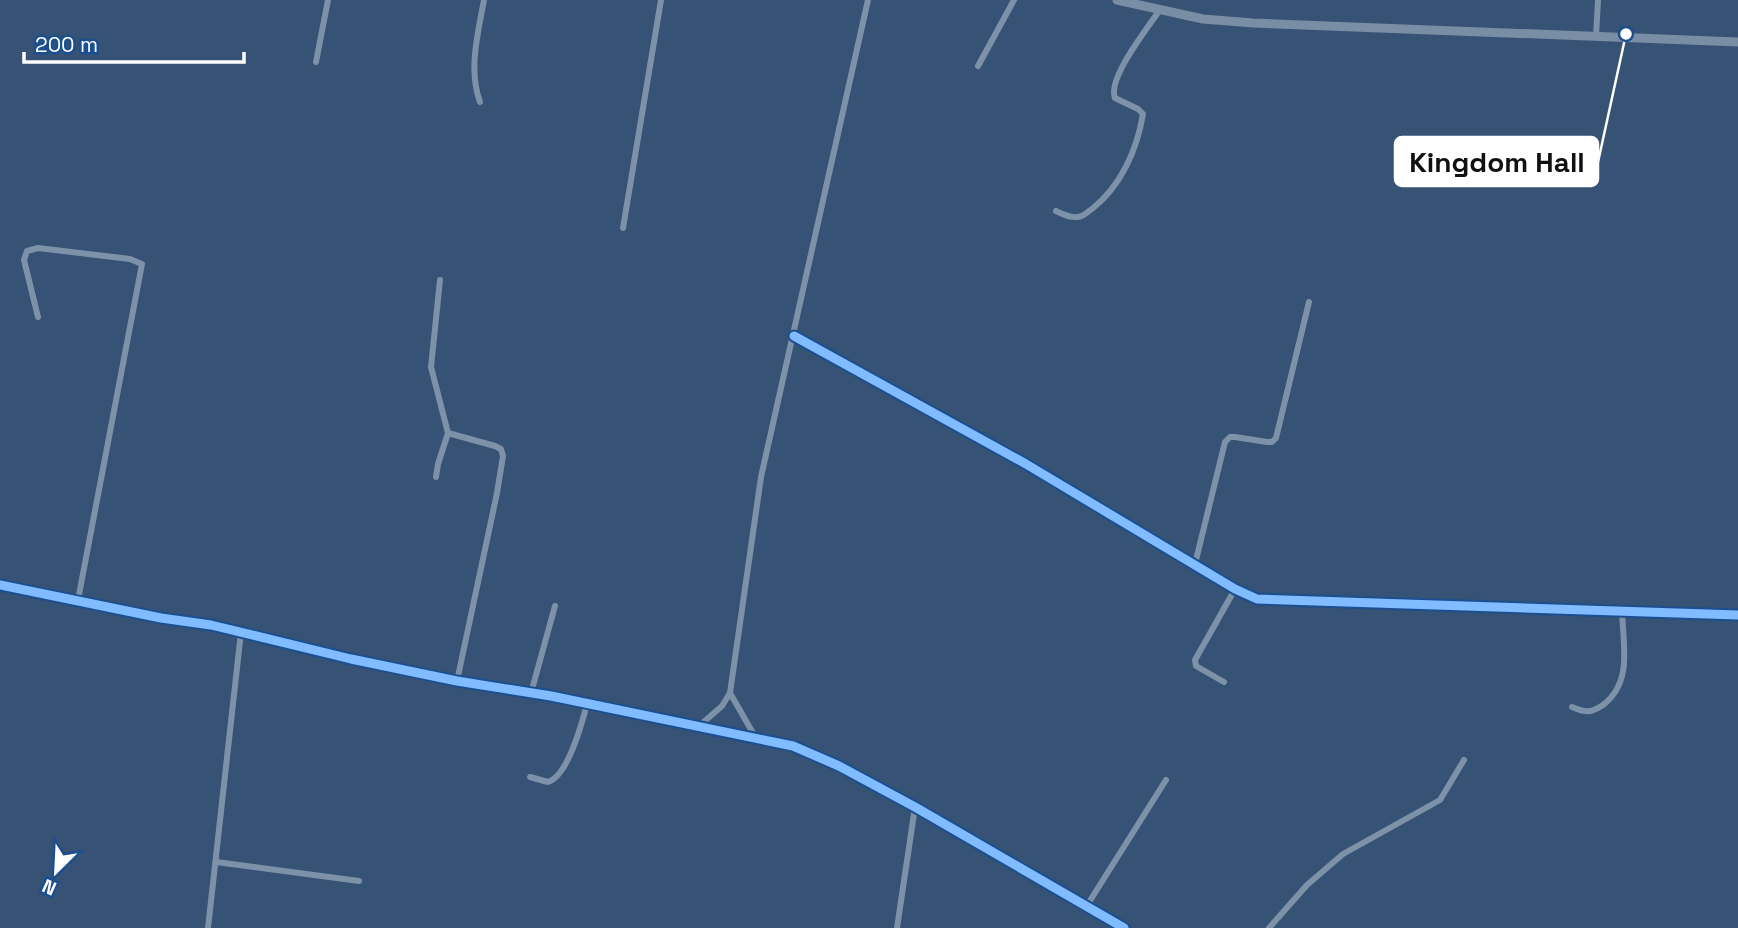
<svg xmlns="http://www.w3.org/2000/svg" width="1738" height="928" font-family="'Space Grotesk',sans-serif">
	<rect width="100%" height="100%" fill="#365274"/>
	<g fill="none" stroke-linecap="round" stroke-linejoin="round">
		<!-- street -->
		<g stroke="#7d92a8" stroke-width="6">
			<path d="M1596,37L1598,0"/>
			<path d="M316,62L328,0"/>
			<path d="M978,66L1014,0"/>
			<path d="M480,102C468,70 478,33 484,0"/>
			<path d="M1056,211C1062,214 1070,218 1077,217C1083,217 1087,212 1092,209C1121,186 1137,150 1143,114L1138,109L1115,98C1107,79 1147,29 1159,11"/>
			<path d="M623,228L661,0"/>
			<path d="M38,317L24,260L27,251L38,248L130,259L142,264L78,600"/>
			<path d="M794,336L1026,464L1235,589L1257,599L1738,615"/>
			<path d="M448,433L495,446L501,449L503,456L497,493L457,681"/>
			<path d="M436,477L438,464L448,433L431,367L440,280"/>
			<path d="M1195,564L1225,442L1230,437H1235L1267,442H1272L1276,438L1309,302"/>
			<path d="M0,585L161,618L211,625L351,659L457,681L551,696L793,746L839,766L915,807L1124,928"/>
			<path d="M1224,682L1196,666L1195,660L1235,589"/>
			<path d="M531,693L555,606"/>
			<path d="M730,693L757,740"/>
			<path d="M1572,707C1586,713 1591,713 1603,705C1633,682 1623,645 1622,611"/>
			<path d="M699,726L722,706L730,693L761,477L868,0"/>
			<path d="M530,777L548,782C568,776 582,723 587,704"/>
			<path d="M216,862L359,881"/>
			<path d="M1086,907L1166,780"/>
			<path d="M208,928L241,632"/>
			<path d="M897,928L915,807"/>
			<path d="M1269,928L1307,885L1343,854L1440,800L1464,760"/>
		</g>
		<!-- secondary -->
		<path stroke="#798da4" stroke-width="9" d="M1117,0L1203,19L1253,23L1738,42"/>
		<!-- cycleway casing -->
		<g stroke="#1b4f8f" stroke-width="13">
			<g id="cycleway">
				<path d="M794,336L1026,464L1235,589L1257,599L1738,615"/>
				<path d="M0,585L161,618L211,625L351,659L457,681L551,696L793,746L839,766L915,807L1124,928"/>
			</g>
		</g>
		<!-- cycleway -->
		<use href="#cycleway" stroke="#80bcff" stroke-width="9"/>
	</g>
	<!-- callouts -->
	<path fill="none" stroke="#fff" stroke-width="2.5" d="M1626 34L1598 162"/>
	<circle fill="#fff" stroke="#1b4f8f" stroke-width="2.5" cx="1626" cy="34" r="7"/>
	<rect fill="#fff" stroke="#fff" stroke-width="2.5" x="1395" y="137" width="203" height="49" rx="7"/>
	<g font-size="28" text-anchor="middle" font-weight="bold" fill="#111">
		<text x="1497" y="172">Kingdom Hall</text>
	</g>
	<!-- north arrow -->
	<g transform="translate(56 872) rotate(204)" stroke="#1b4f8f" stroke-width="5" paint-order="stroke">
	<path d="M0-5L12 26L0 18L-12 26Z" fill="#ffffff"/>
	<text y="-10" font-size="19" font-weight="bold" text-anchor="middle" fill="#ffffff">N</text>
	</g>
	<!-- scale -->
	<path d="M24 52v10h220v-10" fill="none" stroke="#ffffff" stroke-width="3.5"/>
	<text x="35" y="52" font-size="21" fill="#ffffff" stroke="#1b4f8f" stroke-width="5" paint-order="stroke">200 m</text>
</svg>
